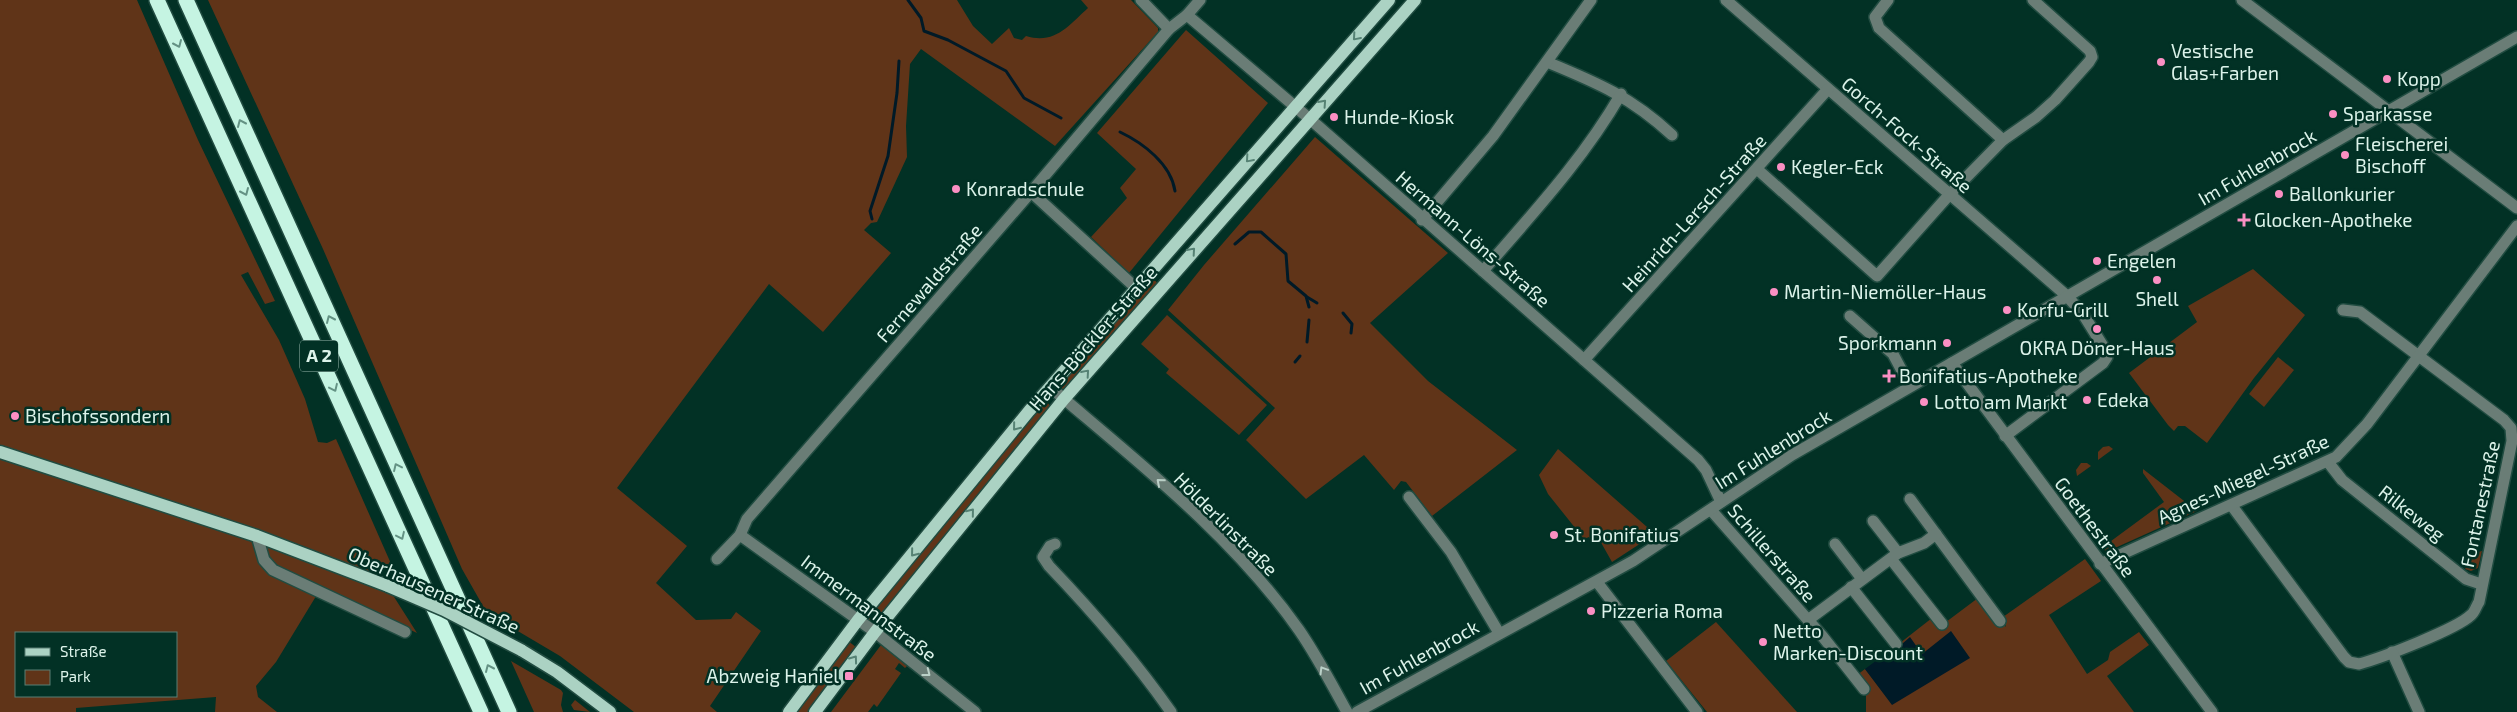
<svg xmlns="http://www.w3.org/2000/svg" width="2517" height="712" font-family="'Exo 2',sans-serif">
	<rect width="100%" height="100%" fill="#023125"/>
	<!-- green -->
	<g fill="#603418" fill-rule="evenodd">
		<path d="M0,0H137L198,140L275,301L265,304L248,272L241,275L279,340L305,399L318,442L327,443L336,439L392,566L375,567L417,633L321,588L276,662L256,686L258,697L277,712H215L216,697L76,708V712H0ZM16,633H176V696H16Z"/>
		<path d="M208,0H957L973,26L992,44L1009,28L1014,38L1022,40L1026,36C1055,45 1069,25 1088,8L1081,0H1131L1158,28V32L1055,146L921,49L910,64L906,126L907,157L877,222L871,223L864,230L891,253L823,332L769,284L617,488L687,546L656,583L696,620L731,619L736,612L761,631L710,706L717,712H634L560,656L487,613L462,569L323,249Z"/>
		<path d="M1186,30L1268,103L1129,273L1091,237L1127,198L1120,188L1136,169L1097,133Z"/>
		<path d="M1315,137L1448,253L1370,323L1428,381L1517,450L1432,516L1406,482L1401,481L1394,490L1364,455L1306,499L1246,440L1275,408L1168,310L1204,265Z"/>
		<path d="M2253,269L2305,315L2254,378L2207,443L2185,426H2178L2174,431L2168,425L2129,373L2197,322L2188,306Z"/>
		<path d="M1151,276L1159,285L1068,390L1062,391L1058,388L1057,384Z"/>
		<path d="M1167,315L1267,405L1239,435L1166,373L1169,369L1141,344Z"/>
		<path d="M2278,357L2294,370L2264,407L2249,394Z"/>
		<path d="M1043,399L1053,408L875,624L870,622L867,618Z"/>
		<path d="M2109,446L2113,449L2098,460V452L2103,447Z"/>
		<path d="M1558,449L1655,534L1612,562L1599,539L1592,543L1589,537L1584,539L1548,494L1539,475Z"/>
		<path d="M2081,463H2087L2091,466L2077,476L2076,470Z"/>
		<path d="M2143,469L2197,511L2106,552L2060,486L2062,484L2107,544L2164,502L2143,473Z"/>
		<path d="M2482,551L2478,568L2471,571L2465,569L2475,553Z"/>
		<path d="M2085,559L2101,581L2049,615L2087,674L2108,660L2110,652L2139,632L2149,645L2107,676L2134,712H1866V692L1857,675L1865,669L1892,704L1922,654L1900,643L1932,618L1941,629L1948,625L1946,622L1978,598L2006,627L2003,617Z"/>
		<path d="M1716,622L1797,712H1707L1666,661Z"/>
		<path d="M847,640L857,648L810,712H794Z"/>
		<path d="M881,645L908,665L905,668L899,663L895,669L901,673L877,707L874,704L868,712H831Z"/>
		<path d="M511,661L561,690L563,693L561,705L563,712H534Z"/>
		<path d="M575,700L590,712L574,710L571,705Z"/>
	</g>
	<!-- water -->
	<path fill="#001a27" d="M1951,631L1970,658L1892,705L1865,669L1893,648L1895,650L1910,637L1922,654Z"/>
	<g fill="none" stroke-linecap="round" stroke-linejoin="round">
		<!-- stream -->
		<g stroke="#001a27" stroke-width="3">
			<path d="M908,0L921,18L924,31L948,40L1006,71L1024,98L1061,118"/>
			<path d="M1120,132C1143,143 1171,164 1175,191"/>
			<path d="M872,219L870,211L888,156L897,93L899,61"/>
			<path d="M1235,244L1249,232H1261L1286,254L1288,281L1306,296L1309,307"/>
			<path d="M1307,297L1317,303"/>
			<path d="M1343,313L1352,324L1351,333"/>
			<path d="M1307,342L1309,320"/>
			<path d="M1295,362L1300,356"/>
		</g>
		<!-- minor casing -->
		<g stroke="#214c41" stroke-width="14">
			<g id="minor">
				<path d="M1141,0L1169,29"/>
				<path d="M1726,0L2067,296L2083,314L2106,351L2107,357L2103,363L2005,436"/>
				<path d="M1888,0L1875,17L1879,28L2003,140"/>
				<path d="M2242,0L2517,208"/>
				<path d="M1187,15L1318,126L1698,460L1706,470L1721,502"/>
				<path d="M1547,62C1598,83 1631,97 1672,135"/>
				<path d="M1757,169L1877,276L1949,195L2003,140L2036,117L2055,100L2089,62L2092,57L2090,51L2033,0"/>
				<path d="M1031,192L1136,288"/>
				<path d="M1422,220L1493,136L1591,0"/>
				<path d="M1483,271C1533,213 1582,161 1621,94"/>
				<path d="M1850,316L1893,354L1910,386"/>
				<path d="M1584,360L1828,89"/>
				<path d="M1952,363L2212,712"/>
				<path d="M1050,387C1138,462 1232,535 1299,630C1317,656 1332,685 1347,712"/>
				<path d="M2328,462L2342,480L2466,579L2481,584"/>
				<path d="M1409,497L1451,552L1499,633"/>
				<path d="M1910,499L2000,621"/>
				<path d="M2232,506L2344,657L2349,662L2359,664C2381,658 2457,629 2471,615C2475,612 2476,606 2479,602L2512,441L2511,428L2504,420L2360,312L2343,310"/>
				<path d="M1711,510L1823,637L1864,689"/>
				<path d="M1873,521L1898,553"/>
				<path d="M740,535L875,632L975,712"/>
				<path d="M257,536L264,560L273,570L405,632"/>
				<path d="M1055,544L1050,546L1043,557L1049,566C1093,612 1134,659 1171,712"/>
				<path d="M1835,544L1862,579"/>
				<path d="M717,559L740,535L747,519L1031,192L1169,29L1187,15L1200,0"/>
				<path d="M1891,559L1942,624"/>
				<path d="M2100,564L2336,457L2367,424L2517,226"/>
				<path d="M1597,582L1697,712"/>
				<path d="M1851,587L1896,644"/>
				<path d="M1808,620L1898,553L1924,543L1936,534"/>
				<path d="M2392,652L2419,712"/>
				<path d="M1357,712L1633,561L1792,455L1858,417L2517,37"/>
			</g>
		</g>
		<!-- major casing -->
		<g stroke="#214c41" stroke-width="15">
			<g id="major">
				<path d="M0,452L257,536L388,586"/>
				<path d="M521,650L557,672L610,712"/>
				<path d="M789,712L858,620L1029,411L1389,0"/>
				<path d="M815,712L875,632L1064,399L1415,0"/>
			</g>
		</g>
		<!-- highway casing -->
		<g stroke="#214c41" stroke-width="18">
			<g id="highway">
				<path d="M157,0L481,712"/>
				<path d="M186,0L509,712"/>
			</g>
		</g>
		<!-- minor -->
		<use href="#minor" stroke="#6a7d76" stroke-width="11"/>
		<!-- major -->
		<use href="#major" stroke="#abd2c3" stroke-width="12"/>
		<!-- highway -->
		<use href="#highway" stroke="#c5f4e2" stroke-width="15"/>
		<!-- major-bridge casing -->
		<g stroke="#214c41" stroke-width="15" stroke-linecap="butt">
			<path id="major-bridge" d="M388,586L444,610L521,650"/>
		</g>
		<!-- major-bridge -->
		<use href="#major-bridge" stroke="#abd2c3" stroke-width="12"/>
	</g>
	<!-- one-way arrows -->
	<defs><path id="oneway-chevron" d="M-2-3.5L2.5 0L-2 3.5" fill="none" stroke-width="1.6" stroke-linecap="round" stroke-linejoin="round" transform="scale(1.25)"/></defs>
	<g stroke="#568274">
		<use href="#oneway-chevron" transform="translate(1356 37) rotate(131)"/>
		<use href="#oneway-chevron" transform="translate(1323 103) rotate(-48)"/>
		<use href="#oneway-chevron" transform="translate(1249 159) rotate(131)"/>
		<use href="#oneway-chevron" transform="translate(1192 251) rotate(-49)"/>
		<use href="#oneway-chevron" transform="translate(1086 373) rotate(-49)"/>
		<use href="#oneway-chevron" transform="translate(1016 427) rotate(129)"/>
		<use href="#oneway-chevron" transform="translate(971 512) rotate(-51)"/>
		<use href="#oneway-chevron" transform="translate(914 553) rotate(129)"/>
		<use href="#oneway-chevron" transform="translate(854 659) rotate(-54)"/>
	</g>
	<g stroke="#649284">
		<use href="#oneway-chevron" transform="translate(178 44) rotate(66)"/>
		<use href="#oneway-chevron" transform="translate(241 123) rotate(-114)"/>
		<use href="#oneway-chevron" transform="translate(245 192) rotate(66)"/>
		<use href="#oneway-chevron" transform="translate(330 319) rotate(-114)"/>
		<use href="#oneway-chevron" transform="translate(334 388) rotate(65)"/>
		<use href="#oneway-chevron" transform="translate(397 467) rotate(-115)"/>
		<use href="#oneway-chevron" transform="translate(401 536) rotate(65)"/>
		<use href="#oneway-chevron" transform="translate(489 668) rotate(-114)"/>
	</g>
	<g stroke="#bad0c7">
		<use href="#oneway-chevron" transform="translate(1160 482) rotate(-139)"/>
		<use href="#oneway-chevron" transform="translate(1323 670) rotate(-121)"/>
		<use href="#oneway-chevron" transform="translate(927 673) rotate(38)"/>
	</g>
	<!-- markers -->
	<g fill="#fb8fc3" stroke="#023125" stroke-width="2">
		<circle cx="2161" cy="62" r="5"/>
		<circle cx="2387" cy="79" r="5"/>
		<circle cx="2333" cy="114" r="5"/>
		<circle cx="1334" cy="117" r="5"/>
		<circle cx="2345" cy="155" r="5"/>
		<circle cx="1781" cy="167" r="5"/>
		<circle cx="956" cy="189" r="5"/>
		<circle cx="2279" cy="194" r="5"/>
		<path d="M2241.5 212.5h5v5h5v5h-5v5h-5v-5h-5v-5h5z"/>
		<circle cx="2097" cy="261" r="5"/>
		<circle cx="2157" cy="280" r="5"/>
		<circle cx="1774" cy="292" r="5"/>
		<circle cx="2007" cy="310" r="5"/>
		<circle cx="2097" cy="329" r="5"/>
		<circle cx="1947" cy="343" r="5"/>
		<path d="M1886.5 368.5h5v5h5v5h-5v5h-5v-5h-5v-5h5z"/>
		<circle cx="2087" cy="400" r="5"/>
		<circle cx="1924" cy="402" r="5"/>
		<circle cx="15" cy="416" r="5"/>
		<circle cx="1554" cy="535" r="5"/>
		<circle cx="1591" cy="611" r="5"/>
		<circle cx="1763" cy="642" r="5"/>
		<rect x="844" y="671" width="10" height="10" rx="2.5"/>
	</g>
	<g text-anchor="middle" stroke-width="5" stroke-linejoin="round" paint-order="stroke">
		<!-- shield labels -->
		<rect fill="#023125" stroke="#9bb9af" stroke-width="1" x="300" y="340.5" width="38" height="31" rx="4"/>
		<g font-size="18" font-weight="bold" fill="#dcf3ea">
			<text x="319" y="362">A 2</text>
		</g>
		<!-- poi labels -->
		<g font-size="19" fill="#dcf3ea" stroke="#023125" text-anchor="start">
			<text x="2171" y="58">Vestische<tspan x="2171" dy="22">Glas+Farben</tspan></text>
			<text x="2397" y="86">Kopp</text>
			<text x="2343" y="121">Sparkasse</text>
			<text x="1344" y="124">Hunde-Kiosk</text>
			<text x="2355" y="151">Fleischerei<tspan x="2355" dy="22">Bischoff</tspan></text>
			<text x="1791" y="174">Kegler-Eck</text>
			<text x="966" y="196">Konradschule</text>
			<text x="2289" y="201">Ballonkurier</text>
			<text x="2254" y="227">Glocken-Apotheke</text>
			<text x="2107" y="268">Engelen</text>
			<text x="1784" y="299">Martin-Niemöller-Haus</text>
			<text x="2157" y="306" text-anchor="middle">Shell</text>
			<text x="2017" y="317">Korfu-Grill</text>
			<text x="1937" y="350" text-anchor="end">Sporkmann</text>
			<text x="2097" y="355" text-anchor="middle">OKRA Döner-Haus</text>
			<text x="1899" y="383">Bonifatius-Apotheke</text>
			<text x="2097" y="407">Edeka</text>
			<text x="1934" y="409">Lotto am Markt</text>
			<text x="25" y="423">Bischofssondern</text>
			<text x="1564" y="542">St. Bonifatius</text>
			<text x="1601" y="618">Pizzeria Roma</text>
			<text x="1773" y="638">Netto<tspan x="1773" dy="22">Marken-Discount</tspan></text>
			<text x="839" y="683" text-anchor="end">Abzweig Haniel</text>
		</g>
		<!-- street labels -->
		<g font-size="19" fill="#dcf3ea" stroke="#023125">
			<text transform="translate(1907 135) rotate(41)" y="7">Gorch-Fock-Straße</text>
			<text transform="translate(2257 167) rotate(-30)" y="7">Im Fuhlenbrock</text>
			<text transform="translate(1694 213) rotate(-48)" y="7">Heinrich-Lersch-Straße</text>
			<text transform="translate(1473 239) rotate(41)" y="7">Hermann-Löns-Straße</text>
			<text transform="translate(929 283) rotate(-49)" y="7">Fernewaldstraße</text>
			<text transform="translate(1093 338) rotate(-49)" y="7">Hans-Böckler-Straße</text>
			<text transform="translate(1773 449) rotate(-32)" y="7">Im Fuhlenbrock</text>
			<text transform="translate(2243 479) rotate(-25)" y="7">Agnes-Miegel-Straße</text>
			<text transform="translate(2480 504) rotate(-78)" y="7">Fontanestraße</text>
			<text transform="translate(2412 513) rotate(38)" y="7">Rilkeweg</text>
			<text transform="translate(1226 524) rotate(45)" y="7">Hölderlinstraße</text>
			<text transform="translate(2095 527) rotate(53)" y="7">Goethestraße</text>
			<text transform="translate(1772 553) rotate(49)" y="7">Schillerstraße</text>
			<text transform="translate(434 590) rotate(24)" y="7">Oberhausener Straße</text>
			<text transform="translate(869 608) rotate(37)" y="7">Immermannstraße</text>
			<text transform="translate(1419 657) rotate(-29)" y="7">Im Fuhlenbrock</text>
		</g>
	</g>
	<!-- legend -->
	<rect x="15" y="632" width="162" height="65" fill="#023125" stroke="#597f74"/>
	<rect x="25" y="648" width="25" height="8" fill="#abd2c3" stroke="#597f74"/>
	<text x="60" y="657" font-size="15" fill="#dcf3ea">Straße</text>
	<rect x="25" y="670" width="25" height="15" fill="#603418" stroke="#597f74"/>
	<text x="60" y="682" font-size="15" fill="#dcf3ea">Park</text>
</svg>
